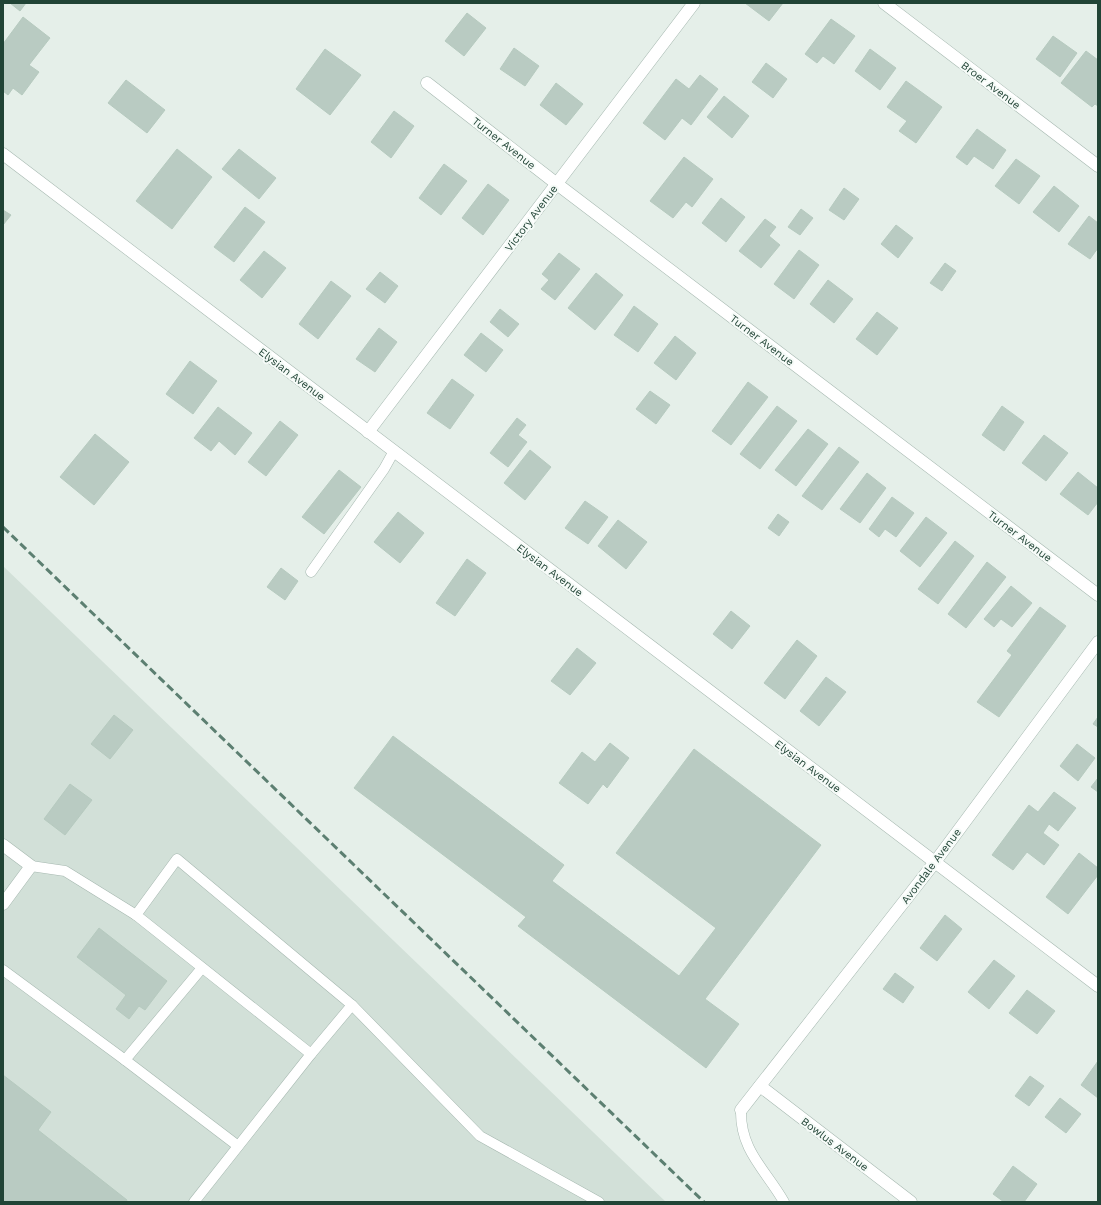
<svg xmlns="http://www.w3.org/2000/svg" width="1101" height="1205" font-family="'Work Sans',sans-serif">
	<rect width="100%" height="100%" fill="#e5efe9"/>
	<!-- built -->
	<path fill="#d2e0d8" d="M3,566L666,1202H3Z"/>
	<!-- building -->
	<g fill="#b9cbc2" stroke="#b6cabf">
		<path d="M10,3H26L20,11Z"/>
		<path d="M745,3H783L769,21Z"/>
		<path d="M467,13L486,28L464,56L445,41Z"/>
		<path d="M23,17L50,38L29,65L39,72L22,95L13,88L8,95L3,91V44Z"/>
		<path d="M831,19L855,36L834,64L823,56L817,63L805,54Z"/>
		<path d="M1053,36L1077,53L1060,77L1036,59Z"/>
		<path d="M514,48L539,66L525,86L500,69Z"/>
		<path d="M325,49L361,75L330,115L296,89Z"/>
		<path d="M870,49L896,68L880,90L855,71Z"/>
		<path d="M1086,51L1098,60V106L1095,104L1092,107L1061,83Z"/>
		<path d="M766,63L787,79L773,98L752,82Z"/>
		<path d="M700,75L718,89L691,125L682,118L665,140L643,123L676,79L689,89Z"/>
		<path d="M126,80L165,110L147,133L108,103Z"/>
		<path d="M906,81L942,107L916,143L899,131L907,121L887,107Z"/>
		<path d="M556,83L583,104L566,125L540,105Z"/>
		<path d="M724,96L749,116L732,138L707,117Z"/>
		<path d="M394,111L414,126L391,158L371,142Z"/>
		<path d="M977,129L1006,150L993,169L974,156L967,165L956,157Z"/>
		<path d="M177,149L212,177L172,229L136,201Z"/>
		<path d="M239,149L276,178L259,199L222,169Z"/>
		<path d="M684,157L713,179L692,207L686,202L673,218L650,201Z"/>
		<path d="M1016,159L1040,176L1019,204L995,186Z"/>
		<path d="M444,164L467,181L441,215L419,198Z"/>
		<path d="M488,184L509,200L483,235L462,218Z"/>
		<path d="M1054,186L1079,206L1059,232L1033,212Z"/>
		<path d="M844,188L859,199L844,220L829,210Z"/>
		<path d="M721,198L745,217L726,242L702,223Z"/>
		<path d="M245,207L265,222L234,262L214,247Z"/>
		<path d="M801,209L813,218L800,235L788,227Z"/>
		<path d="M3,210L11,215L3,225Z"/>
		<path d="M1089,216L1098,223V248L1090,259L1068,244Z"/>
		<path d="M765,219L776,227L769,236L780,245L761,268L739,251Z"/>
		<path d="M896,225L913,238L898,258L881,244Z"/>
		<path d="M799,250L819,265L794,299L774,284Z"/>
		<path d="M264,251L286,268L262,298L240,280Z"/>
		<path d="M559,253L580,269L555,300L541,289L549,280L542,274Z"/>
		<path d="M945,263L956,271L942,291L930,283Z"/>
		<path d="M380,272L398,286L385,303L366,289Z"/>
		<path d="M596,273L623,295L595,330L568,308Z"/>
		<path d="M828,280L853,299L834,323L810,304Z"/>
		<path d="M331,281L351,296L318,339L299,324Z"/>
		<path d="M634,306L658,324L638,352L614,335Z"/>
		<path d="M500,309L519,324L508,337L490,322Z"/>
		<path d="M877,312L898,328L877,355L856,339Z"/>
		<path d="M379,328L397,342L375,372L356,359Z"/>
		<path d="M481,333L503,350L486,372L464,355Z"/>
		<path d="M675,336L696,353L676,380L654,363Z"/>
		<path d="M190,361L217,381L193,414L166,394Z"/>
		<path d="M452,379L474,395L450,429L427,413Z"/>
		<path d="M748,382L768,397L731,445L712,431Z"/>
		<path d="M650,391L670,405L656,424L636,409Z"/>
		<path d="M777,406L797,421L760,469L740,454Z"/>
		<path d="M1002,406L1024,422L1004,451L982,435Z"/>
		<path d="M218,407L252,433L235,455L219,441L211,451L194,438Z"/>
		<path d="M517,418L526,425L518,435L527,442L508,467L490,453Z"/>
		<path d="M280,421L298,435L266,476L248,462Z"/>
		<path d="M808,429L828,444L796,486L775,470Z"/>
		<path d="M95,434L129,462L94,505L60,477Z"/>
		<path d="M1044,435L1068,453L1046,481L1022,463Z"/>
		<path d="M839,447L859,462L822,510L802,496Z"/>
		<path d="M530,450L551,467L525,500L504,483Z"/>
		<path d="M339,470L361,487L324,534L302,517Z"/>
		<path d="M1078,472L1098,488V502L1088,515L1060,494Z"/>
		<path d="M867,473L886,488L860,523L840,509Z"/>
		<path d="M892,497L914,513L896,537L885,529L879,537L869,529Z"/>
		<path d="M585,501L608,517L588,544L565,528Z"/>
		<path d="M398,512L424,533L400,563L374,542Z"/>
		<path d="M778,514L789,522L779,536L768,528Z"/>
		<path d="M926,517L947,533L920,567L900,551Z"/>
		<path d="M618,520L647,542L626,569L598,546Z"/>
		<path d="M955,541L974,556L938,604L918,589Z"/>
		<path d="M467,559L486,573L455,616L436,603Z"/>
		<path d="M987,562L1006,577L966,628L948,614Z"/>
		<path d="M281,568L298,581L285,600L267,587Z"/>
		<path d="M1011,586L1032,603L1012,627L1001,619L994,627L984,619Z"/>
		<path d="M1040,607L1066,626L999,717L977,702L1012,655L1007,651Z"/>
		<path d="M731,611L750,626L732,649L713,634Z"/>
		<path d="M797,640L817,656L785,699L764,683Z"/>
		<path d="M577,648L596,663L570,695L551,681Z"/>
		<path d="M826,677L846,692L819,726L800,711Z"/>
		<path d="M114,715L133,730L110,759L91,744Z"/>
		<path d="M1098,717V727L1093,724Z"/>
		<path d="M393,736L564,865L552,881L679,976L716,928L616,853L694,749L821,845L705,999L739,1024L706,1068L518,926L526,917L354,788Z"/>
		<path d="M610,743L629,758L607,788L603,784L588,804L559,783L582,752L595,762Z"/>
		<path d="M1077,744L1095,758L1078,781L1060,766Z"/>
		<path d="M1098,778V792L1091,787Z"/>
		<path d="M70,784L92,800L65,835L44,819Z"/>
		<path d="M1054,792L1076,808L1058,831L1049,824L1043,833L1059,845L1044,865L1027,852L1013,870L992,855L1029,805L1038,812Z"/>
		<path d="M1079,853L1098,868V875L1068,914L1046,897Z"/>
		<path d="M945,915L962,929L937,961L920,948Z"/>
		<path d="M99,928L167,981L145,1010L139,1006L129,1019L116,1009L126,995L77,957Z"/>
		<path d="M994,960L1015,976L989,1009L968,992Z"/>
		<path d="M895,973L914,987L903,1003L883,989Z"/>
		<path d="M1027,990L1055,1011L1037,1034L1009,1013Z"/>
		<path d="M1098,1061V1098L1081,1085Z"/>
		<path d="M3,1075L51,1112L38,1130L127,1200L126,1202H3Z"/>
		<path d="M1030,1076L1044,1086L1029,1106L1015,1096Z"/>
		<path d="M1060,1098L1081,1114L1066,1133L1045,1117Z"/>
		<path d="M1013,1166L1037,1184L1024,1202H1004L993,1194Z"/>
	</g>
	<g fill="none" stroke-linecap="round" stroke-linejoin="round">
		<!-- service casing -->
		<g stroke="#a6b8b0" stroke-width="11">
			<g id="service">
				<path d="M311,572L384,469L394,451"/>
				<path d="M31,866L65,871L136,915"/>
				<path d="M202,968L125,1060L238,1146"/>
				<path d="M3,970L125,1060"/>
				<path d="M311,1054L136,915L177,859L352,1005"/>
				<path d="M741,1110C740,1151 766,1170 784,1202"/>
				<path d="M194,1202L311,1054L352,1005L480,1136L599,1202"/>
			</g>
		</g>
		<!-- minor casing -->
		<g stroke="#a6b8b0" stroke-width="13">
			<g id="minor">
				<path d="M884,3L1098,166"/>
				<path d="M427,83L557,184L1098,595"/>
				<path d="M3,154L1098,986"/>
				<path d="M368,432L694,3"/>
				<path d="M3,845L31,866L3,904"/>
				<path d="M760,1086L911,1202"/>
				<path d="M741,1110L935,862L1098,642"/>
			</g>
		</g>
		<!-- service -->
		<use href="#service" stroke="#fff" stroke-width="10"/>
		<!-- minor -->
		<use href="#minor" stroke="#fff" stroke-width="12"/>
		<!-- rail -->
		<path stroke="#5c7f71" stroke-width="3" stroke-dasharray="8 4" stroke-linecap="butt" d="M3,527L704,1202"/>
	</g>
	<g text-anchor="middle" stroke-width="4" stroke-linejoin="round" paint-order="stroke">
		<!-- street labels -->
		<g font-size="11" fill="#214436" stroke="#f6fbf8">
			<text transform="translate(991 85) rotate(37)" y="4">Broer Avenue</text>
			<text transform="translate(504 143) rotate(38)" y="4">Turner Avenue</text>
			<text transform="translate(531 218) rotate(-53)" y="4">Victory Avenue</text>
			<text transform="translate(762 340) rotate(37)" y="4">Turner Avenue</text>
			<text transform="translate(292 374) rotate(37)" y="4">Elysian Avenue</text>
			<text transform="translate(1020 536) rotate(37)" y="4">Turner Avenue</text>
			<text transform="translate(550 570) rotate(37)" y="4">Elysian Avenue</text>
			<text transform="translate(808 766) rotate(37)" y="4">Elysian Avenue</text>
			<text transform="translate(931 866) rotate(-53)" y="4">Avondale Avenue</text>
			<text transform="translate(835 1144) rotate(37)" y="4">Bowlus Avenue</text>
		</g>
	</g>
	<!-- border -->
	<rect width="1101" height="1205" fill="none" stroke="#214436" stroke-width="8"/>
</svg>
